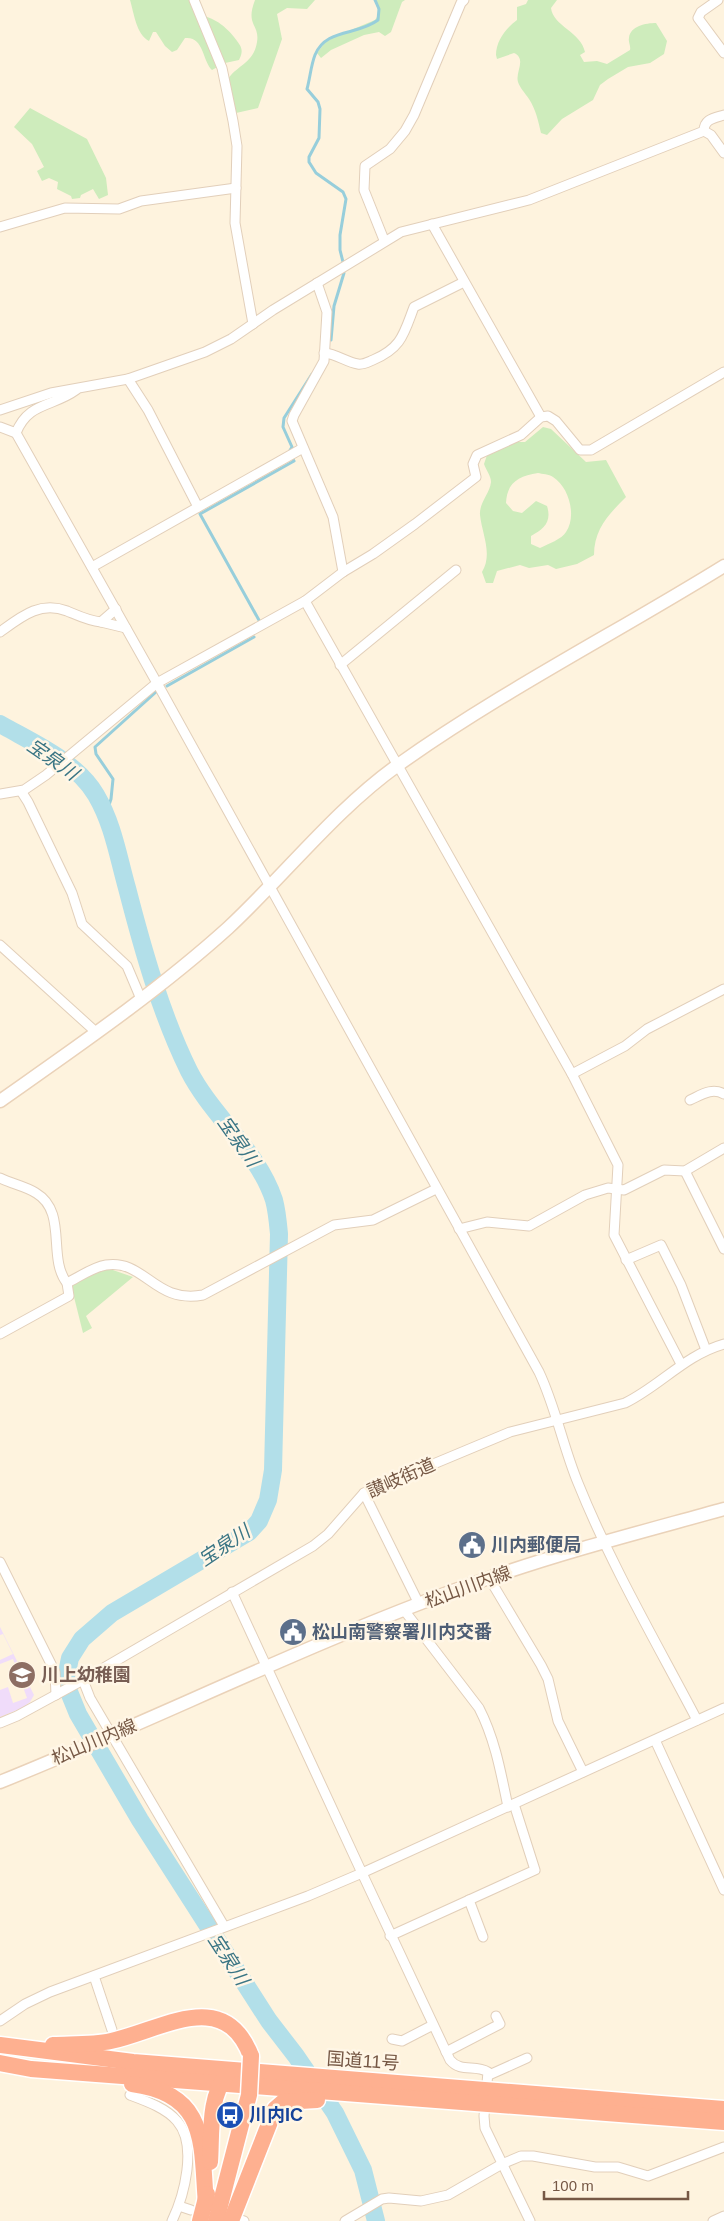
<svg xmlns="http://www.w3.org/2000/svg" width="724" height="2221" font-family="Arial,'Noto Sans JP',sans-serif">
	<rect width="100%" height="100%" fill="#fef3de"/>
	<!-- education -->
	<path fill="#f0dcfa" d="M0,1627L34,1695L30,1702L22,1708L0,1717V1690L8,1687L13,1703L27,1698L13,1659L0,1664V1660L13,1654L3,1634L0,1635Z"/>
	<!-- green -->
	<g fill="#ceecbc" fill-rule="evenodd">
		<path d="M130,0H190L195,13C212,18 222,22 234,37C240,45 245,49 239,60L225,63L212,70C202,60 204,36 185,38L177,50L172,52L165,46L156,32H153L149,41C136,34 134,13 130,0Z"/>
		<path d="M255,0H315L307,9L287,8L277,14L282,39L258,108L236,113L228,79C236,66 254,63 257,42C260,24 245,26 255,0Z"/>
		<path d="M375,0H405L402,2L391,32L385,36L379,32L364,35L331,50L321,58L317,53L327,40L375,20L379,14Z"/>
		<path d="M528,0H557L551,8C553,26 581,32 585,52L580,55L584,62L597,61L607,64L630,50C631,46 628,42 629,38C630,26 646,23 656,23L667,41L664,54L650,63L628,67L608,79L600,85L593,100L562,119L547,135L541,133C538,120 536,110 529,99C525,93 520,88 518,82C515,72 527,59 514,53L497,59L496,55C496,41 506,28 517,20V7L526,4Z"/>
		<path d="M30,108L87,139L106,178L108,195L99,199L93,189L81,195L80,198L72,199L71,196L57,189L58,182L49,178L42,181L37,171L44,167L32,144L14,127Z"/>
		<path d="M543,427L551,429L586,462L606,460L626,497C609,514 594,529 594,555L577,564L556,569L548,565L529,568L520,565L497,571L493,583H486L482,572C493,554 482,534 480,515C479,503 490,493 491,482C491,476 486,470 484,464L487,455L513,442H525ZM538,473C542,474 549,474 553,477C569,487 577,516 566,532C562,539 548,544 540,548L531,544V536C544,529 552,522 547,506L536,501L522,513L513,511L506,503C507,482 519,476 538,473Z"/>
		<path d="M110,1269L133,1277L86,1316L92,1328L83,1333L72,1289L73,1284L98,1271Z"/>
	</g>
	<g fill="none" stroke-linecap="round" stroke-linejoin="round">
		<!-- stream -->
		<g stroke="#97cedb" stroke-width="3">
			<path d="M343,262L340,250V235L346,199L343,192L316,173L309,162V157L319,138L320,109L318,102L307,89C310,78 311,65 315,55C326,28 357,36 378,20L379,9L375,0"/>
			<path d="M331,340L334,306L344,273"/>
			<path d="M260,622L200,514L294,461L289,452L292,447L283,427L284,418L312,374"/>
			<path d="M167,686L254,637"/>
			<path d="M106,814L111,799L113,779L96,754L95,747L156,692"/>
		</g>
		<!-- river -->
		<path stroke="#b2dfe9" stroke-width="18" d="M0,724C33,743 76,761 96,795C113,824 118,856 127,888C143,950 161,1014 189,1071C212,1116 258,1151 274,1200C277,1211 278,1223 279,1234L273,1470L268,1500L259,1521L249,1532L112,1613L82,1639L70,1658L65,1682L78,1714L140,1820L269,2021L296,2056L335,2113L363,2170L376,2221"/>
		<!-- street casing -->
		<g stroke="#e2cfba" stroke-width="11">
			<g id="street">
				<path d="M194,0L222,68L233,121L237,146L235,223L253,324"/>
				<path d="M718,0L701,12L698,18L724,53"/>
				<path d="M704,131L711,135L724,153"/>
				<path d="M704,131C704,119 714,118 724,115"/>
				<path d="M432,224L541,417"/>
				<path d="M0,227L65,208L119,209L141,201L236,188"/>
				<path d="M384,240L364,190L365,166L390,149L405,131L414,115L461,3L464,0"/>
				<path d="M317,283L327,312L324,361L294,415L292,421L333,517L343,572"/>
				<path d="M324,353C337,354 346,362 358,364C363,365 368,362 373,360C402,348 404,333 414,307L464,282"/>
				<path d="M128,379L148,410L198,507"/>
				<path d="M0,410L51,393L128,379L205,352L231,339L273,310L401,232L529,200L704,131"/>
				<path d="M0,427L16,433C28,402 53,407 76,390"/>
				<path d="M16,433L157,683L539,1372C556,1408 563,1447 578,1483C611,1565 656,1642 697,1720"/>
				<path d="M92,567L303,448"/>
				<path d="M305,601L572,1074L618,1165L614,1235L681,1364"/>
				<path d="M101,622L126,628"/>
				<path d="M0,632C22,616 40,601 67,611C79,616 89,621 101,622L116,609"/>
				<path d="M340,665L456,570"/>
				<path d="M21,791L28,802L72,893L82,924L127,966L141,999"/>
				<path d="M0,794L24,790L46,775L157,683L305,601L343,572L373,554L415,524L476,477L473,464L477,455L521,435L541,417L548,416L556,421L580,450H591L724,372"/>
				<path d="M0,945L97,1033"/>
				<path d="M572,1074L625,1046L647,1029L724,989"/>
				<path d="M690,1100C701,1095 712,1087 724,1094"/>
				<path d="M685,1171L724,1249"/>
				<path d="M0,1178C12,1184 25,1186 36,1193C68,1212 47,1258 67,1283"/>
				<path d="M459,1229L487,1222L529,1226L585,1195L608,1188L624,1190L664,1170L685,1171L724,1148"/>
				<path d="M626,1260L661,1245L681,1285L706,1350"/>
				<path d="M0,1334L69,1296L67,1283C79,1277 93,1267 106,1265C145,1259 154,1304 203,1295L334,1225L373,1220L436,1189"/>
				<path d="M364,1493L419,1604"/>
				<path d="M0,1562L55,1672L56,1695"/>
				<path d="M489,1578L541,1665L548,1679L558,1721L583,1772"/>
				<path d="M232,1592L362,1873L724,1708"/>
				<path d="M404,1610L479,1708C495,1739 501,1773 508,1807"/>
				<path d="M83,1680L90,1698L224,1926"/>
				<path d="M0,1723L17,1716L83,1680L313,1546L328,1534L364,1493L510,1432L625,1403C660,1386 685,1355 724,1344"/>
				<path d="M655,1740L724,1890"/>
				<path d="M469,1900L483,1937"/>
				<path d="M390,1936L535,1870L514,1804"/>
				<path d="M94,1976L112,2030"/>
				<path d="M0,2021L25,2004L50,1992L308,1896L362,1873L450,2060C461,2073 475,2064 488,2072L484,2116L485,2128L530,2221"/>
				<path d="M392,2039L402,2041L433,2025"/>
				<path d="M446,2052L500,2024L496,2016"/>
				<path d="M489,2075L527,2058"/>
				<path d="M130,2095C146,2101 166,2108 177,2121C198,2145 184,2196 172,2221"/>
				<path d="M179,2206L191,2210"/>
				<path d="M241,2220L244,2221"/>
				<path d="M345,2221L382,2199L389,2198L421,2201L448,2195L502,2164L521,2156H533L595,2167H618L648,2176L724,2147"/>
				<path d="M713,2221L724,2216"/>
			</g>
		</g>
		<!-- secondary casing -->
		<g stroke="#ead2b9" stroke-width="15">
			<g id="secondary">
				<path d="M0,1101C78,1046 157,992 228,928C285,875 335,810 398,765C502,691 616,633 724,566"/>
				<path d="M0,1782C164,1716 322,1636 489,1578C566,1551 645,1531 724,1509"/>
			</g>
		</g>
		<!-- highway casing -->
		<g stroke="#fff" stroke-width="19">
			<g id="highway">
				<path d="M0,2045L133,2062L724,2109"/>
				<path d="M53,2045C72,2044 93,2045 111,2041C162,2030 224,1986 251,2056"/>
				<path d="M0,2063L31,2069L724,2122"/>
				<path d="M132,2084C208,2094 201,2143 206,2204"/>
				<path d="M210,2162C212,2135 208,2097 227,2075"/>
				<path d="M200,2221L207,2194"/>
				<path d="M216,2221L242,2121"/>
				<path d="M231,2221L275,2109L283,2102L317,2100"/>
			</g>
		</g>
		<!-- street -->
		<use href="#street" stroke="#fff" stroke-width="9"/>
		<!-- secondary -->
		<use href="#secondary" stroke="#fff" stroke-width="12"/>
		<!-- highway -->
		<use href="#highway" stroke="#feb090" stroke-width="16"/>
		<!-- highway-bridge casing -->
		<g stroke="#fff" stroke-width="19" stroke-linecap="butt">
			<path id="highway-bridge" d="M242,2121L249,2095L251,2056"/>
		</g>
		<!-- highway-bridge -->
		<use href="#highway-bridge" stroke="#feb090" stroke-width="16"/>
	</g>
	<!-- icons -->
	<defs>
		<g id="civic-disc" transform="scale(1.4375)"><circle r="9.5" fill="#5c6f8a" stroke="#fff6e6"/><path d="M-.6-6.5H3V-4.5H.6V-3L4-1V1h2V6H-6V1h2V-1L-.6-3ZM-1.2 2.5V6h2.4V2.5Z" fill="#fff"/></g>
		<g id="school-disc" transform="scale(1.4375)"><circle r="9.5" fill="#8d6e63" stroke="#fff6e6"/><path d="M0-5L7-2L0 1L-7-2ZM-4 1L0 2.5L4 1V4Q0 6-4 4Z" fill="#fff"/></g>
		<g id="bus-disc" transform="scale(1.4375)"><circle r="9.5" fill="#1a4fb4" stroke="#fff6e6"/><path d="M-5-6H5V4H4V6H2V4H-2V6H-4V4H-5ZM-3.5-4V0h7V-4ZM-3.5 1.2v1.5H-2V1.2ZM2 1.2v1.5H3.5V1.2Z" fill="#fff"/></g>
	</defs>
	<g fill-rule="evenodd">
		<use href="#civic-disc" x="472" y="1545"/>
		<use href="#civic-disc" x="293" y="1632"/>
		<use href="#school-disc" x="22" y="1675"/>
		<use href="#bus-disc" x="230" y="2115"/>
	</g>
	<g text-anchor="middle" stroke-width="5" stroke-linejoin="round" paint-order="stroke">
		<!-- street labels -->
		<g font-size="18" fill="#765845" stroke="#fff6e6">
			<text transform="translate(401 1478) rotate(-24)" y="6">讃岐街道</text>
			<text transform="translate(468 1587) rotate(-20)" y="6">松山川内線</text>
			<text transform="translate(94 1742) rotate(-23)" y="6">松山川内線</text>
			<text transform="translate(363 2061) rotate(4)" y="6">国道11号</text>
		</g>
		<!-- service labels -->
		<g font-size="18" font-weight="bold" fill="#4e5e75" stroke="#fff6e6" text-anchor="start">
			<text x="491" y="1551">川内郵便局</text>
			<text x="312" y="1638">松山南警察署川内交番</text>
		</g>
		<!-- education labels -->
		<g font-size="18" font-weight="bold" fill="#785e54" stroke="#fff6e6" text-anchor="start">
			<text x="41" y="1681">川上幼稚園</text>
		</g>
		<!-- transit labels -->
		<g font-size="18" font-weight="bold" fill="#164399" stroke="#fff6e6" text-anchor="start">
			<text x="249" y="2121">川内IC</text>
		</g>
		<!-- water labels -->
		<g font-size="19" font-style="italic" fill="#3a7584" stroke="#fff6e6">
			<text transform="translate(53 759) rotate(35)" y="7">宝泉川</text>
			<text transform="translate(239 1141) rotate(55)" y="7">宝泉川</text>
			<text transform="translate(224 1545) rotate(-34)" y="7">宝泉川</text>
			<text transform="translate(229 1959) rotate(57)" y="7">宝泉川</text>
		</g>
	</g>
	<!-- scale -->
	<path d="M544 2191v8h144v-8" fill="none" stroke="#765845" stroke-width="2.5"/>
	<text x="552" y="2191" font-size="15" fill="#765845" stroke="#fff6e6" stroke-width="4" paint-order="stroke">100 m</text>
</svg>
